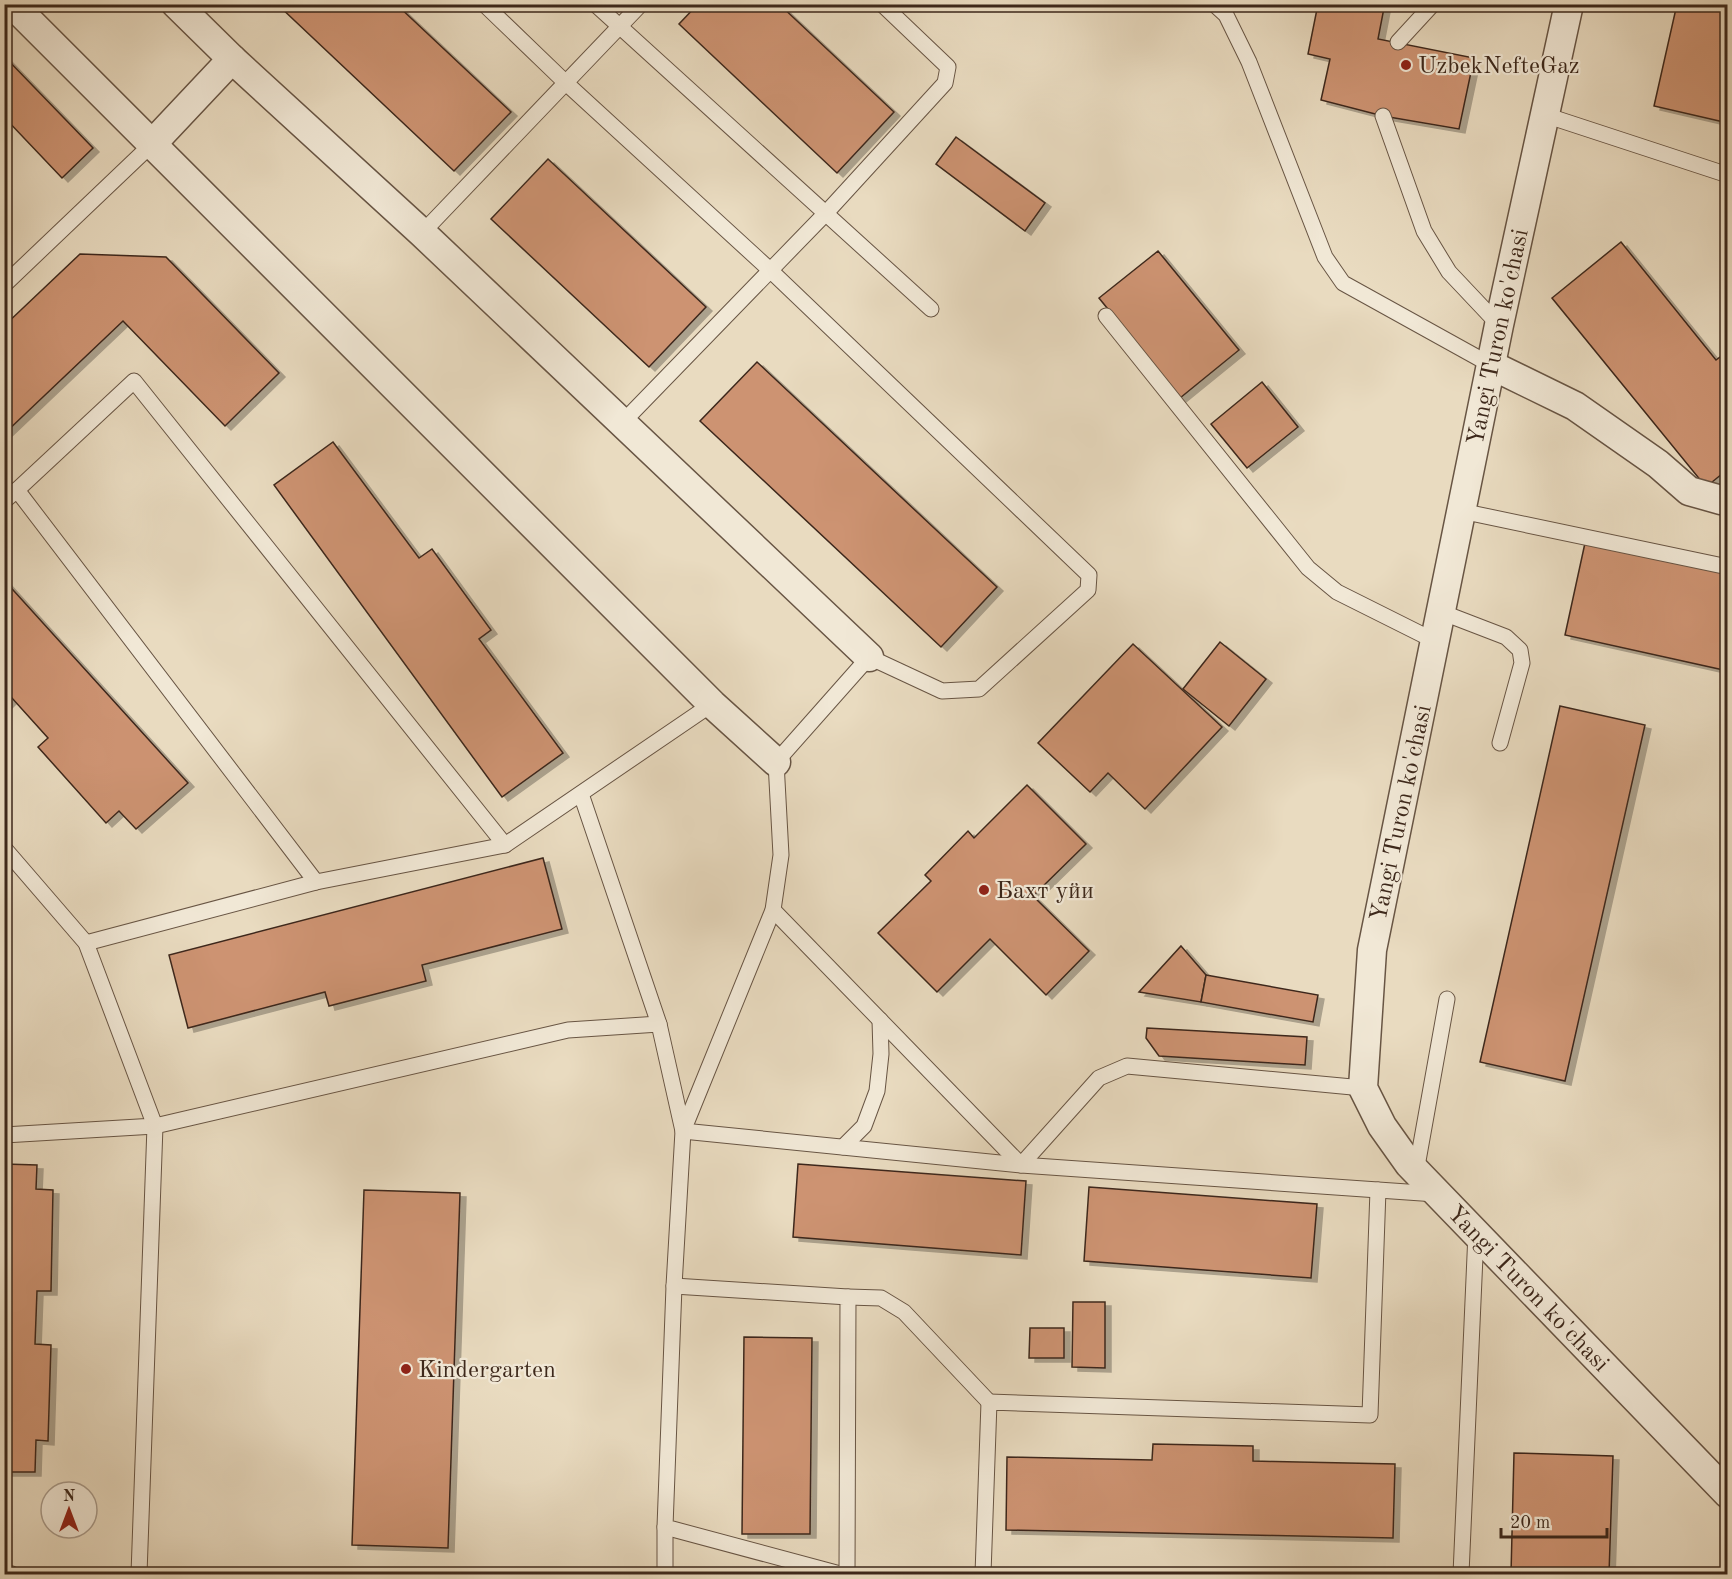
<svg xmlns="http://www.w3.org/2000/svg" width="1732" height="1579" font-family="'Old Standard TT',serif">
	<defs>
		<filter id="shadow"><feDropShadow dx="6" dy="4" stdDeviation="0" flood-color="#0004"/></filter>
	</defs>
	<rect width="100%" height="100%" fill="#e9dbc0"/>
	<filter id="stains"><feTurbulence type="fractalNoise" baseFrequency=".00333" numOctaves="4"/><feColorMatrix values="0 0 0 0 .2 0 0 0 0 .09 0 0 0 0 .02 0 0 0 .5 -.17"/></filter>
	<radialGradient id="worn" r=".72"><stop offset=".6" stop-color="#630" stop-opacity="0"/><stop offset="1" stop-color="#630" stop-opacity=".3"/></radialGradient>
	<!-- building -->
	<g fill="#cd9372" stroke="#3d281b" stroke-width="1.5" filter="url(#shadow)">
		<path d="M277,4H396L511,112L454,171Z"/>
		<path d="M698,4H779L894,112L837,173L679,24Z"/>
		<path d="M1318,4H1368L1384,8L1378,39L1474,58L1459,129L1383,116L1321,100L1330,59L1308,54Z"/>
		<path d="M1677,4H1728V123L1654,106Z"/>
		<path d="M4,56L93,148L62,178L4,117Z"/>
		<path d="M956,137L1045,203L1025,231L936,164Z"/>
		<path d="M548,159L706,307L649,367L491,219Z"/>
		<path d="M1621,242L1716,360L1728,351V469L1706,487L1552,298Z"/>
		<path d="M1158,251L1239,350L1180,398L1099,298Z"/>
		<path d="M80,254L166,257L279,373L225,426L123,321L4,434V326Z"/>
		<path d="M757,362L997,587L941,647L700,421Z"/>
		<path d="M1262,382L1298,427L1247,468L1211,424Z"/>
		<path d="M333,442L419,558L432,549L491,630L479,639L563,753L502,797L274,485Z"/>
		<path d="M1585,543L1728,574V671L1565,635Z"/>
		<path d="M4,580L188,783L136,829L119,811L106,823L38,747L48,738L12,698L4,706Z"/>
		<path d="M1220,642L1266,679L1229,726L1183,689Z"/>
		<path d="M1133,644L1222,727L1145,809L1108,773L1090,792L1038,743Z"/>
		<path d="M1560,706L1645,725L1565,1081L1480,1062Z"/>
		<path d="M1027,785L1086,844L1033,896L1089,951L1046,995L990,939L937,992L878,933L931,881L925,875L968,831L974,838Z"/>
		<path d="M543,858L562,929L422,965L426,981L329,1006L325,992L188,1028L169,955Z"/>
		<path d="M1181,946L1206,975L1201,1002L1139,992Z"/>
		<path d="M1206,975L1318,995L1313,1022L1201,1002Z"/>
		<path d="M1147,1028L1307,1037L1305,1065L1159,1056L1146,1038Z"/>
		<path d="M4,1164L37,1165L36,1189L53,1190L51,1291H37L35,1344L51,1345L48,1441L36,1440L35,1472H4Z"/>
		<path d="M798,1164L1026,1181L1021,1255L793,1237Z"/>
		<path d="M1089,1187L1317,1204L1311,1278L1084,1261Z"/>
		<path d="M364,1190L460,1193L448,1548L352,1545Z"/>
		<path d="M1073,1302H1105V1368L1072,1367Z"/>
		<path d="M1030,1328H1064V1358H1029Z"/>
		<path d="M744,1337L812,1338L810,1534H742Z"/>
		<path d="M1153,1444L1253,1446V1461L1395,1464L1393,1538L1006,1530L1007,1457L1152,1460Z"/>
		<path d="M1514,1453L1613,1456L1609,1574H1511Z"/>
		<path d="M340,1568L441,1572V1574H340Z"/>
	</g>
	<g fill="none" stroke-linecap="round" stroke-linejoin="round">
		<!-- lane casing -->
		<g stroke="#685544" stroke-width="17">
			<g id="lane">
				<path d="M484,4L566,83L770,270L1089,575L1088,590L979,689L942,691L869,657L776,762L781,855L773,910L683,1131L674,1286L665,1527L840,1574"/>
				<path d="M595,4L931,309"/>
				<path d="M1214,4L1226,15L1249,62L1325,257L1343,283L1491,365"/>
				<path d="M1398,42L1433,4"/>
				<path d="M1545,115L1728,175"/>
				<path d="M1383,116L1424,231L1449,272L1499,325"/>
				<path d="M422,233L641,4"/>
				<path d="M4,285L152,144"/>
				<path d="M1106,316L1308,568L1337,592L1435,641"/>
				<path d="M622,423L826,213L945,83L948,67L882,4"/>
				<path d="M17,490L134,381L505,845"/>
				<path d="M4,501L17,490L316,882L505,845L712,704"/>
				<path d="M1461,511L1728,567"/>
				<path d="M1441,612L1506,637L1520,650L1522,663L1500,743"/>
				<path d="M581,794L659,1024"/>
				<path d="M4,848L86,943L155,1126L4,1135"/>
				<path d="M773,910L1021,1165L1436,1194"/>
				<path d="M86,943L316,882"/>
				<path d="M843,1147L864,1126L877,1091L881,1054L880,1020"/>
				<path d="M1416,1172L1447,999"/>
				<path d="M674,1286L848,1297L847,1574"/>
				<path d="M848,1297L881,1298L904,1312L989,1402"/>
				<path d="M665,1527V1574"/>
				<path d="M4,1572L12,1574"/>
				<path d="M139,1574L155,1126L568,1030L659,1024L683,1131L1021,1165L1099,1078L1127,1066L1363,1088"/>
				<path d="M983,1574L989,1402L1370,1415L1378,1190"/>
				<path d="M1461,1574L1476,1233"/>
			</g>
		</g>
		<!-- street casing -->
		<g stroke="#685544" stroke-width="31">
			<g id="street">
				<path d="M12,4L712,704L776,762"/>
				<path d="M176,4L232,59L422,233L869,657"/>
				<path id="s1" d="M1569,4L1499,325L1372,950L1363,1088L1382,1126L1409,1164L1728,1494"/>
				<path d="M152,144L232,59"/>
				<path d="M1491,365L1575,406L1658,464L1689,491L1721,500L1728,497"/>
			</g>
		</g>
		<!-- lane -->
		<use href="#lane" stroke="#f1e8d6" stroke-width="15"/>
		<!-- street -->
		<use href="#street" stroke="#f1e8d6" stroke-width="28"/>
	</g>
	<!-- markers -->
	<g fill="#8f2418" stroke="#f1e8d6" stroke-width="2">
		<circle cx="1406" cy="65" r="6"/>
		<circle cx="984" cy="890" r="6"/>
		<circle cx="406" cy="1369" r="6"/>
	</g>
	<g text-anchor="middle" stroke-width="4.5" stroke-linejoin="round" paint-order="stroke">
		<!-- poi labels -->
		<g font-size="24" fill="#3d281b" stroke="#f1e8d6" text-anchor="start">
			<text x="1418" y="73">UzbekNefteGaz</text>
			<text x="996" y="898">Бахт уйи</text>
			<text x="418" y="1377">Kindergarten</text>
		</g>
		<!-- street labels -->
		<g font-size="24" fill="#3d281b" stroke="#f1e8d6">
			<text transform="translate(1497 337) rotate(-78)" y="8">Yangi Turon ko'chasi</text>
			<text transform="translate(1400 813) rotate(-78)" y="8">Yangi Turon ko'chasi</text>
			<text dy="8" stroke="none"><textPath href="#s1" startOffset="1366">Yangi Turon ko'chasi</textPath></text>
		</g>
	</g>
	<!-- margin -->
	<rect width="1732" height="1579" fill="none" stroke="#e9dbc0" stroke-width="24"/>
	<rect x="6" y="6" width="1720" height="1567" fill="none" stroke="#3d281b" stroke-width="3"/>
	<rect x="12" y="12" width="1708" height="1555" fill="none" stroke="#3d281b" stroke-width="1.5"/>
	<!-- north arrow -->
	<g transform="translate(69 1510)"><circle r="28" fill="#f1e8d6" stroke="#a99b8b" stroke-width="1.5"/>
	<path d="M0-4.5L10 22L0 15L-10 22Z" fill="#8f2418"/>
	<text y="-9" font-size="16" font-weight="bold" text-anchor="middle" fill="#3d281b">N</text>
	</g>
	<!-- scale -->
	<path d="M1501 1528v9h106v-9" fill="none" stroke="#3d281b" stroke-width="3"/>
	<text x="1510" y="1528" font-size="18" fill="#3d281b" stroke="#f1e8d6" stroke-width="4.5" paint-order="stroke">20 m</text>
	<rect width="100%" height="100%" filter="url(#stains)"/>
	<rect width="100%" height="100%" fill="url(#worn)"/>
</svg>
